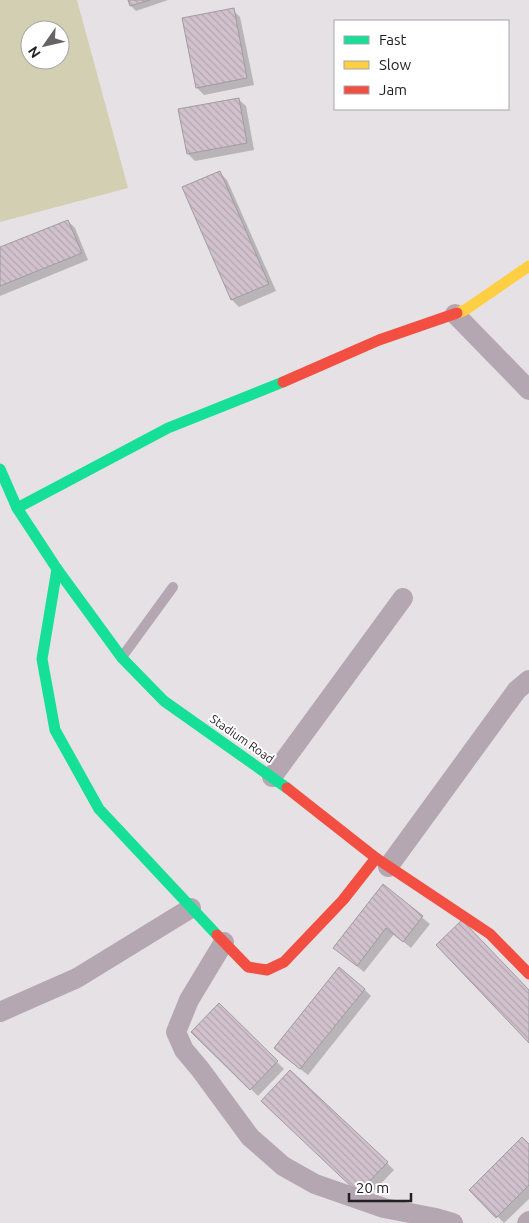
<svg xmlns="http://www.w3.org/2000/svg" width="529" height="1223" font-family="Ubuntu,sans-serif">
	<defs>
		<pattern id="building-back-hatch" width="6" height="6" patternUnits="userSpaceOnUse" patternTransform="scale(1.25)"><rect width="6" height="6" fill="#d1c1cd"/><path d="M-1 5l2 2M0 0l6 6M5-1l2 2" fill="none" stroke="#b3a6b0"/></pattern>
	</defs>
	<rect width="100%" height="100%" fill="#e6e1e5"/>
	<!-- pitch -->
	<path fill="#d2cfb2" fill-rule="evenodd" d="M0,0H77L128,188L0,222ZM30,30H60V60H30Z"/>
	<!-- shadow -->
	<g fill="#0003">
		<path d="M129,0H168L136,11L131,6Z"/>
		<path d="M233,10L240,17L254,85L204,95L197,88Z"/>
		<path d="M238,99L246,106L254,150L195,161L188,154Z"/>
		<path d="M220,173L227,180L276,291L239,307L232,300L184,188Z"/>
		<path d="M68,221L75,228L88,260L0,296V249Z"/>
		<path d="M383,886L430,924L411,948L394,934L364,972L335,948Z"/>
		<path d="M364,989L371,996L308,1075L282,1055Z"/>
		<path d="M219,1005L284,1069L258,1096L193,1032Z"/>
		<path d="M270,1108L387,1163L394,1170L366,1199Z"/>
		<path d="M529,1145V1199L504,1223L471,1190Z"/>
	</g>
	<!-- building -->
	<g fill="url(#building-back-hatch)" stroke="#a09c9f">
		<path d="M128,0H150L130,6Z"/>
		<path d="M234,8L247,78L196,88L182,18Z"/>
		<path d="M239,98L247,143L187,154L178,109Z"/>
		<path d="M220,171L269,284L231,300L182,187Z"/>
		<path d="M68,220L82,253L0,286V247Z"/>
		<path d="M383,884L423,916L403,942L386,928L357,966L333,948Z"/>
		<path d="M462,920L529,990V1043L436,945Z"/>
		<path d="M339,967L365,989L300,1069L274,1048Z"/>
		<path d="M219,1003L278,1061L250,1090L191,1032Z"/>
		<path d="M290,1070L388,1162L358,1193L261,1101Z"/>
		<path d="M522,1137L529,1144V1185L496,1218L469,1190Z"/>
	</g>
	<g fill="none" stroke-linecap="round" stroke-linejoin="round">
		<!-- lane -->
		<path stroke="#b4a7b2" stroke-width="10" d="M122,657L173,587"/>
		<!-- street -->
		<g stroke="#b4a7b2" stroke-width="20">
			<path d="M455,314L529,390"/>
			<path d="M272,777L403,598"/>
			<path d="M388,867L517,690L529,680"/>
			<path d="M224,942L189,1000L176,1032L184,1050L200,1069L250,1137L283,1166L315,1184L384,1208L436,1218L453,1223"/>
			<path d="M0,1012L77,978L191,908"/>
			<path d="M527,1223L529,1221"/>
		</g>
		<!-- fast -->
		<g stroke="#16e098" stroke-width="11">
			<path d="M0,469L17,508L57,569L122,658L164,701L287,788"/>
			<path d="M17,508L168,428L283,382"/>
			<path d="M57,569L42,659L55,730L99,809L217,935"/>
		</g>
		<!-- slow -->
		<path stroke="#ffcf43" stroke-width="11" d="M457,313L465,310L529,266"/>
		<!-- jam -->
		<g stroke="#f24e42" stroke-width="11">
			<path d="M283,382L379,340L457,313"/>
			<path d="M287,788L376,858L490,934L529,974"/>
			<path d="M217,935L248,967L267,970L284,962L343,900L376,858"/>
		</g>
	</g>
	<g text-anchor="middle" stroke-width="4" stroke-linejoin="round" paint-order="stroke">
		<!-- street labels -->
		<g font-size="12" fill="#232022" stroke="#fff">
			<text transform="translate(242 739) rotate(35)" y="4">Stadium Road</text>
		</g>
	</g>
	<!-- legend -->
	<rect x="334" y="20" width="175" height="90" fill="#ffffff" stroke="#a7a6a7"/>
	<rect x="344" y="36" width="25" height="8" fill="#16e098" stroke="#a7a6a7"/>
	<text x="379" y="45" font-size="15" fill="#232022">Fast</text>
	<rect x="344" y="61" width="25" height="8" fill="#ffcf43" stroke="#a7a6a7"/>
	<text x="379" y="70" font-size="15" fill="#232022">Slow</text>
	<rect x="344" y="86" width="25" height="8" fill="#f24e42" stroke="#a7a6a7"/>
	<text x="379" y="95" font-size="15" fill="#232022">Jam</text>
	<!-- north arrow -->
	<g transform="translate(45 45) rotate(236)"><circle r="24" fill="#ffffff" stroke="#a7a6a7"/>
	<path d="M0-4L9 19L0 12L-9 19Z" fill="#676466"/>
	<text y="-8" font-size="14" font-weight="bold" text-anchor="middle" fill="#232022">N</text>
	</g>
	<!-- scale -->
	<path d="M349 1193v8h62v-8" fill="none" stroke="#232022" stroke-width="2.5"/>
	<text x="356" y="1193" font-size="15" fill="#232022" stroke="#ffffff" stroke-width="4" paint-order="stroke">20 m</text>
</svg>
